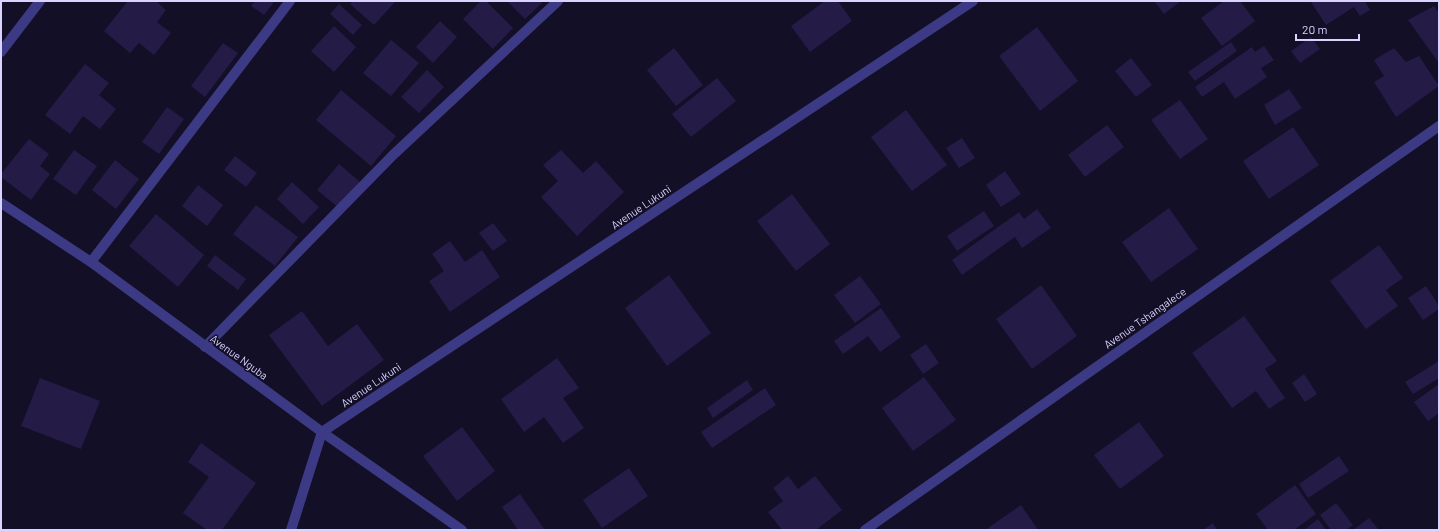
<svg xmlns="http://www.w3.org/2000/svg" width="1440" height="531" font-family="Barlow,sans-serif">
	<rect width="100%" height="100%" fill="#130f26"/>
	<!-- building -->
	<g fill="#241b47">
		<path d="M128,1H156L166,10L157,22L171,33L154,55L139,43L130,53L104,31Z"/>
		<path d="M255,1H275L264,15L251,6Z"/>
		<path d="M353,1H396L374,25L350,4Z"/>
		<path d="M481,1H486L513,28L493,49L463,19Z"/>
		<path d="M507,1H540L542,3L525,19Z"/>
		<path d="M825,1H838L852,21L810,52L791,26Z"/>
		<path d="M1154,1H1181L1164,14Z"/>
		<path d="M1224,1H1240L1255,21L1222,46L1201,18Z"/>
		<path d="M1312,1H1365L1370,10L1360,16L1354,7L1326,25L1311,2Z"/>
		<path d="M339,4L362,25L353,35L330,14Z"/>
		<path d="M1434,6L1439,13V63L1408,20Z"/>
		<path d="M440,21L457,37L433,63L416,47Z"/>
		<path d="M334,26L356,47L334,72L311,51Z"/>
		<path d="M1037,27L1078,81L1040,111L999,56Z"/>
		<path d="M1311,37L1320,49L1300,63L1291,51Z"/>
		<path d="M391,40L419,63L391,96L363,73Z"/>
		<path d="M1231,42L1237,51L1195,81L1188,72Z"/>
		<path d="M223,43L238,53L205,97L191,86Z"/>
		<path d="M1264,46L1274,60L1261,68L1267,77L1235,99L1224,82L1202,97L1195,87L1252,47L1255,52Z"/>
		<path d="M674,48L703,85L676,106L647,70Z"/>
		<path d="M1394,48L1406,62L1419,56L1439,86L1396,117L1374,82L1384,76L1374,60Z"/>
		<path d="M1131,58L1152,85L1136,97L1115,71Z"/>
		<path d="M85,64L109,83L99,95L116,109L100,129L83,116L70,134L45,115Z"/>
		<path d="M427,70L444,87L419,113L401,97Z"/>
		<path d="M717,78L736,101L691,137L672,114Z"/>
		<path d="M1289,89L1302,108L1275,125L1264,105Z"/>
		<path d="M341,90L396,136L371,166L316,120Z"/>
		<path d="M1180,100L1208,139L1180,159L1151,120Z"/>
		<path d="M167,107L184,119L159,154L142,142Z"/>
		<path d="M906,110L947,165L912,191L871,137Z"/>
		<path d="M1107,125L1124,147L1085,177L1068,155Z"/>
		<path d="M1293,127L1319,165L1269,199L1243,161Z"/>
		<path d="M962,138L975,158L959,168L946,148Z"/>
		<path d="M29,139L49,154L40,166L50,174L31,200L1,177V174Z"/>
		<path d="M74,150L97,166L76,195L53,179Z"/>
		<path d="M561,150L583,173L596,161L624,192L577,236L541,197L558,181L543,165Z"/>
		<path d="M235,156L257,173L246,187L224,170Z"/>
		<path d="M115,160L139,179L116,209L92,190Z"/>
		<path d="M339,164L360,182L339,208L317,190Z"/>
		<path d="M1005,171L1021,194L1001,207L986,185Z"/>
		<path d="M292,182L319,207L303,224L277,199Z"/>
		<path d="M198,185L223,205L207,226L182,206Z"/>
		<path d="M792,194L830,244L796,271L757,221Z"/>
		<path d="M256,205L298,237L275,266L233,234Z"/>
		<path d="M1169,208L1198,249L1151,282L1122,242Z"/>
		<path d="M1037,209L1051,228L1022,248L1015,237L962,275L952,260L1019,212L1024,219Z"/>
		<path d="M984,211L994,226L957,251L947,236Z"/>
		<path d="M156,214L204,255L178,287L129,246Z"/>
		<path d="M493,223L507,241L493,251L479,233Z"/>
		<path d="M450,241L465,262L482,250L500,277L450,312L429,281L444,271L432,254Z"/>
		<path d="M1379,245L1403,278L1386,290L1398,306L1366,329L1330,281Z"/>
		<path d="M215,255L246,279L238,290L207,266Z"/>
		<path d="M669,275L711,333L667,366L625,308Z"/>
		<path d="M860,276L881,304L855,323L834,295Z"/>
		<path d="M1041,285L1077,336L1032,369L996,319Z"/>
		<path d="M1426,286L1439,306V309L1423,320L1408,298Z"/>
		<path d="M881,308L901,337L880,352L868,336L843,354L834,341Z"/>
		<path d="M302,311L328,346L357,324L384,360L322,406L269,335Z"/>
		<path d="M1244,316L1277,361L1265,369L1285,398L1269,409L1256,391L1232,408L1192,353Z"/>
		<path d="M926,344L939,363L923,374L910,355Z"/>
		<path d="M557,358L579,388L563,398L584,428L563,443L544,417L524,432L501,399Z"/>
		<path d="M1439,361V378L1413,394L1405,382Z"/>
		<path d="M1304,374L1317,394L1305,402L1292,383Z"/>
		<path d="M924,377L956,420L913,451L882,408Z"/>
		<path d="M40,378L100,401L81,449L21,426Z"/>
		<path d="M747,380L753,390L713,418L707,408Z"/>
		<path d="M1439,384V413L1428,421L1414,402Z"/>
		<path d="M765,388L776,405L712,448L701,432Z"/>
		<path d="M1139,422L1164,456L1120,489L1094,455Z"/>
		<path d="M462,427L495,471L457,501L423,456Z"/>
		<path d="M201,443L256,483L222,530H207L183,513L209,477L188,462Z"/>
		<path d="M1339,456L1349,471L1308,498L1299,484Z"/>
		<path d="M629,468L648,496L602,528L583,500Z"/>
		<path d="M788,476L798,489L815,476L842,510L816,530H782L768,512L783,501L773,488Z"/>
		<path d="M1295,485L1316,514L1294,530H1268L1256,514Z"/>
		<path d="M520,494L545,530H518L502,507Z"/>
		<path d="M1336,503L1353,525L1346,530H1331L1320,515Z"/>
		<path d="M1021,505L1038,530H985Z"/>
		<path d="M1369,518L1379,530H1353Z"/>
		<path d="M1318,519L1326,530H1304Z"/>
		<path d="M1213,523L1217,530H1203Z"/>
	</g>
	<g fill="none" stroke-linecap="round" stroke-linejoin="round">
		<!-- minor -->
		<g stroke="#3d3a85" stroke-width="10">
			<path d="M1,52L40,1"/>
			<path d="M1,203L91,262L322,432L462,530"/>
			<path d="M91,262L290,1"/>
			<path d="M205,347L393,155L558,1"/>
			<path d="M291,530L322,432L973,1"/>
			<path d="M865,530L1439,126"/>
		</g>
	</g>
	<g text-anchor="middle" stroke-width="3" stroke-linejoin="round" paint-order="stroke">
		<!-- street labels -->
		<g font-size="11" fill="#d9d4ff" stroke="#130f26">
			<text transform="translate(641 207) rotate(-34)" y="4">Avenue Lukuni</text>
			<text transform="translate(1145 318) rotate(-35)" y="4">Avenue Tshangalece</text>
			<text transform="translate(239 357) rotate(36)" y="4">Avenue Nguba</text>
			<text transform="translate(371 385) rotate(-34)" y="4">Avenue Lukuni</text>
		</g>
	</g>
	<!-- border -->
	<rect width="1440" height="531" fill="none" stroke="#d9d4ff" stroke-width="4"/>
	<!-- scale -->
	<path d="M1296 34v6h63v-6" fill="none" stroke="#d9d4ff" stroke-width="2"/>
	<text x="1302" y="34" font-size="12" fill="#d9d4ff" stroke="#130f26" stroke-width="3" paint-order="stroke">20 m</text>
</svg>
